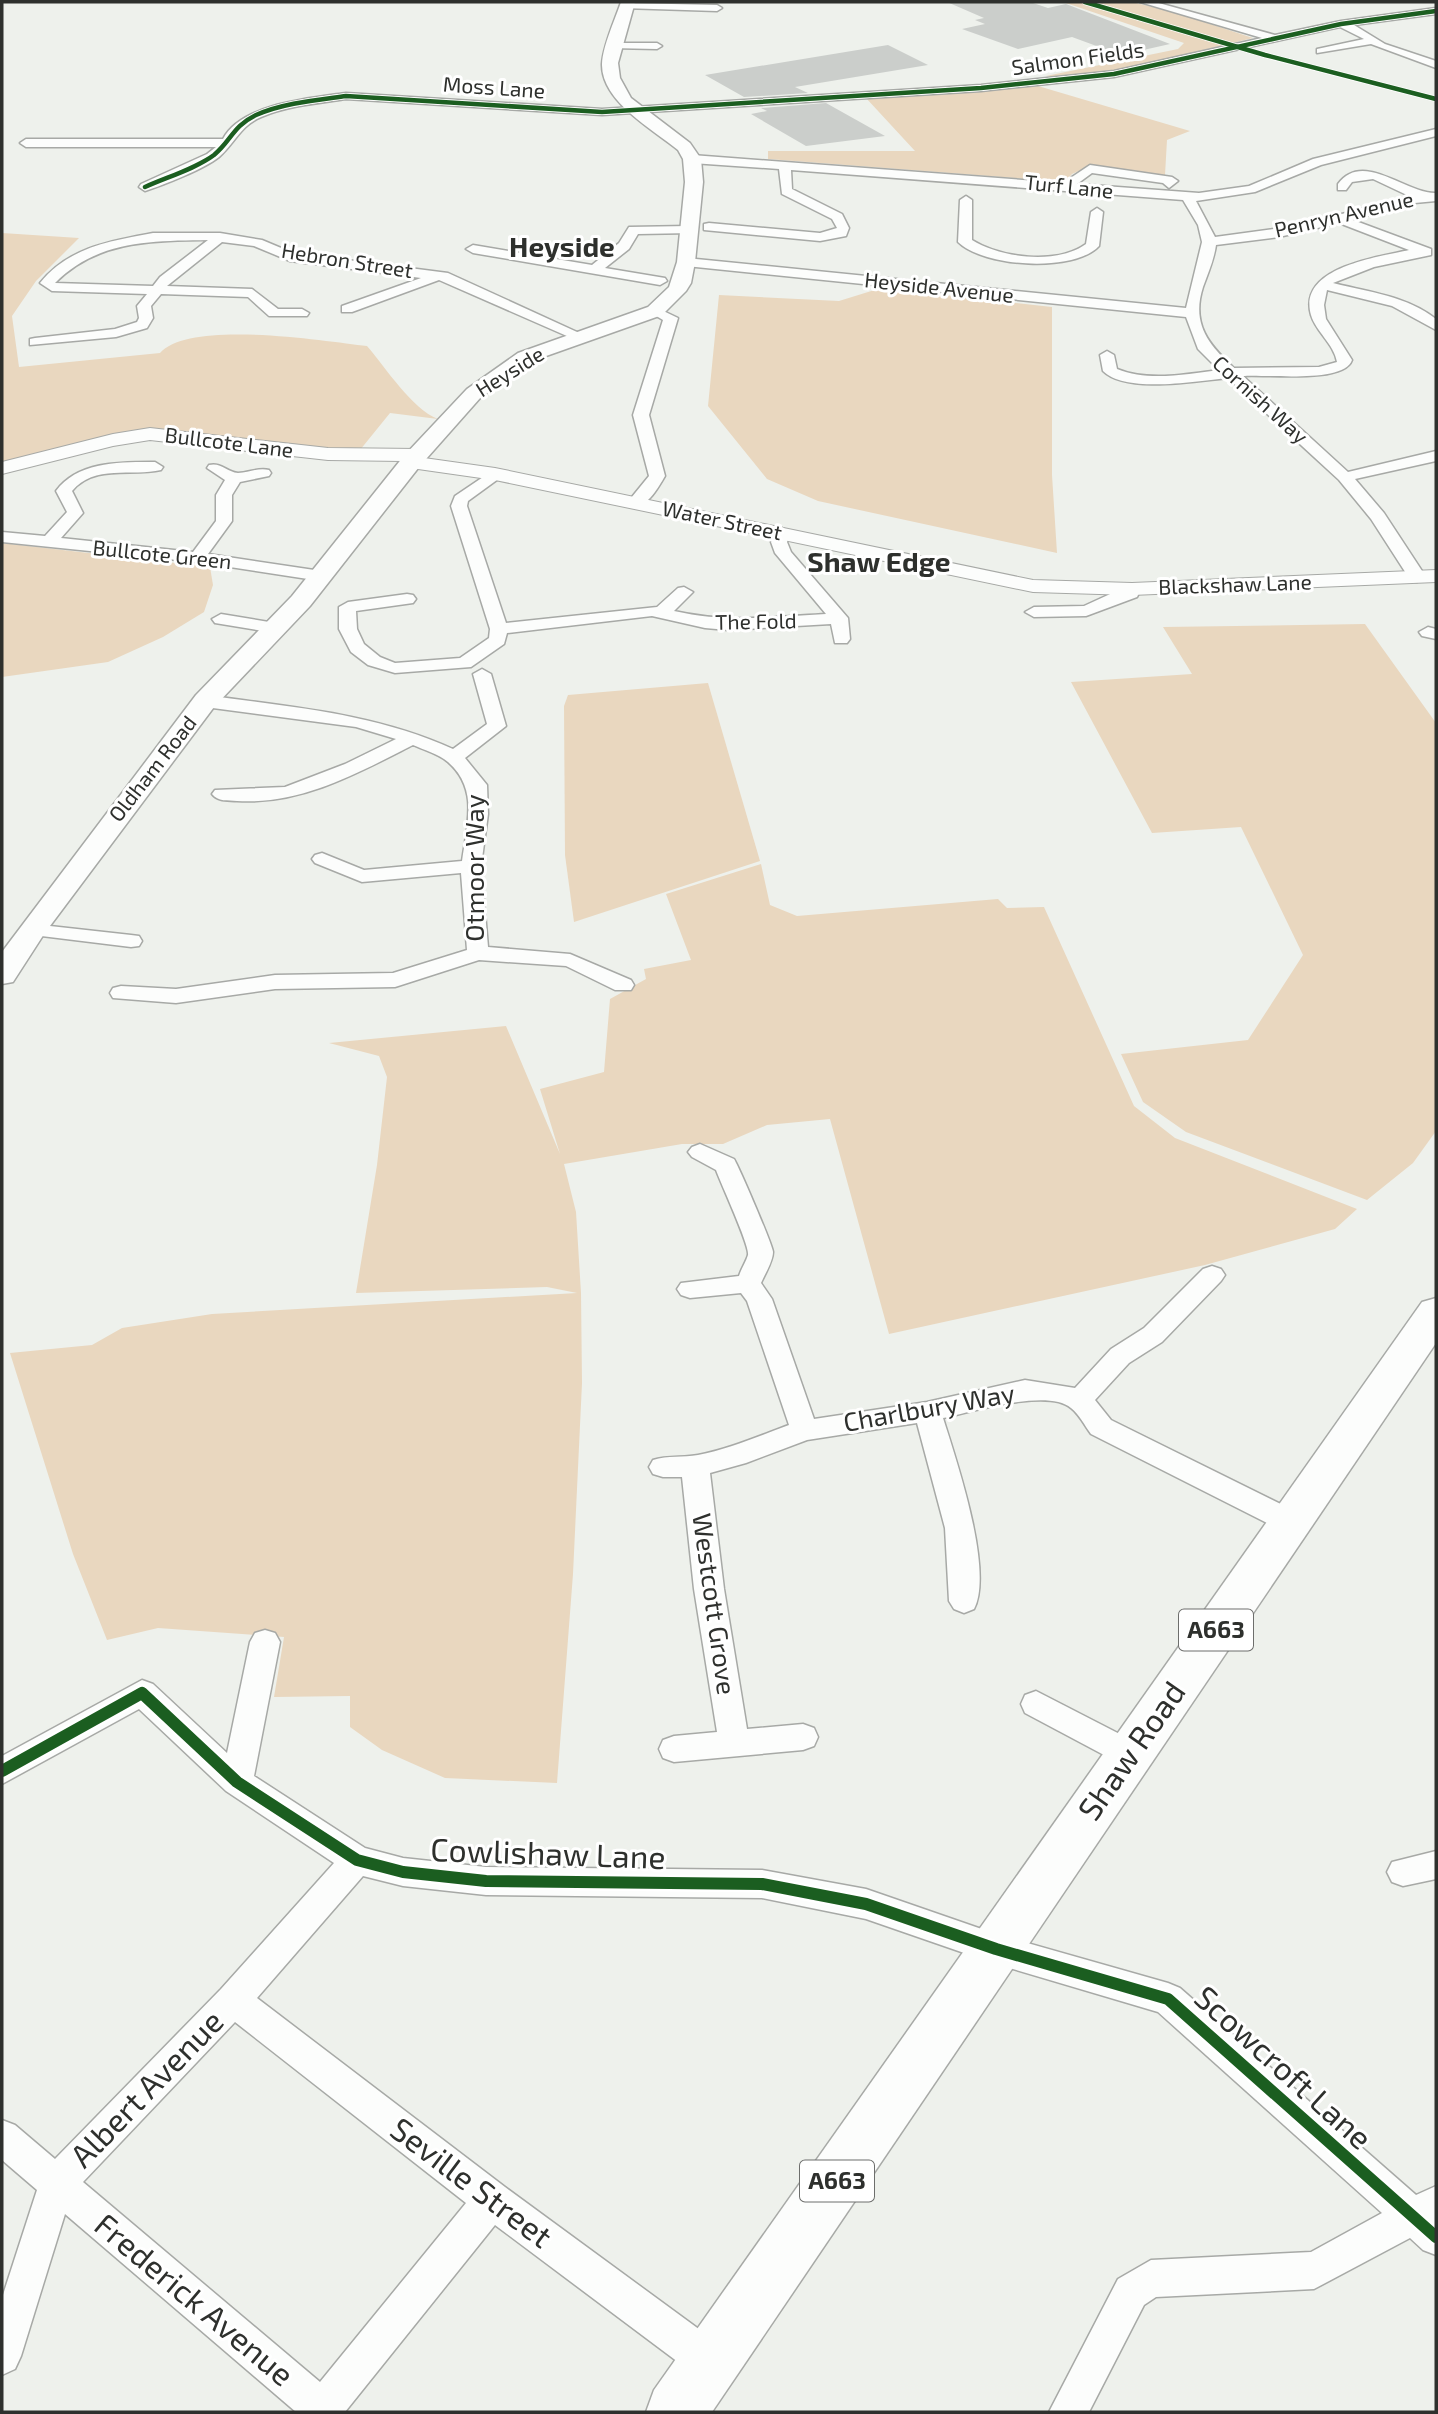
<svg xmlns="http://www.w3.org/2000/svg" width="1438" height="2414" font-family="'Exo 2',sans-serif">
	<rect width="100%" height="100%" fill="#eef1ec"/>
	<!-- green -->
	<g fill="#e9d7bf">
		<path d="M1063,2H1132L1177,13L1253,38L1116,71L1059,78L1046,76L1178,49L1184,43Z"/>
		<path d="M1038,86L1190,131L1167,140L1165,175L1085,168L1072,174L1065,182L768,159V151H915L866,98Z"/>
		<path d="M2,233L79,238L36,281L12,316L19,367L160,353C189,319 324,341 367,346C386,368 412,409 438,419L390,413L360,450C303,448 246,437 188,435C121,433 66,447 2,463Z"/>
		<path d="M881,288L1052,307V475L1057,553L818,501L767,479L708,406L719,295L839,301Z"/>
		<path d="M2,543L210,567L213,585L204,612L163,637L108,662L2,677Z"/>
		<path d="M1365,624L1436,723V1131L1413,1163L1367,1200L1186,1132L1143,1102L1121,1054L1248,1040L1303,955L1241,827L1152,833L1071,682L1192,674L1163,627Z"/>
		<path d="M708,683L760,861L574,922L565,855L564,706L568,695Z"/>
		<path d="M761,864L770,905L797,916L998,899L1007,908L1044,907L1134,1106L1175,1138L1357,1209L1335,1229L1205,1265L889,1334L830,1119L767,1125L723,1144H682L564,1164L576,1212L581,1293L582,1383L573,1574L557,1783L445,1778L382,1750L350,1727V1696L274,1697L284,1637L158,1628L107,1640L73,1554L10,1353L92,1345L122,1328L212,1314L577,1293L547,1287L356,1293L377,1165L387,1077L379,1056L329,1043L506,1026L560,1154L540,1089L604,1072L610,999L646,979L644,969L691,960L666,894Z"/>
	</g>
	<!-- building -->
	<g fill="#cbcecb">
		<path d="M947,2H1030L1048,8L1066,4L1170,44L1121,55L1072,37L1018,49L962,29L985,24L975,20L984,18Z"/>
		<path d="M888,45L928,65L795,87L808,93L744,97L705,75Z"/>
		<path d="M826,103L885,136L806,146L751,114L767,111L761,108Z"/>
	</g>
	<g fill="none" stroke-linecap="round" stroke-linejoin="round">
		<!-- minor casing -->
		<g stroke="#a7a9a6" stroke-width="3">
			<g id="minor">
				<path d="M1140,2H1155L1275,35L1341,21L1436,8V14L1354,25L1385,44L1436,61V68L1371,44L1317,53V49L1364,39L1340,27L1114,77L981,91L602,115L346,99C318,103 287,106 261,117C240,126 235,143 219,157C204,169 164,185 145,191L139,187L141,184L207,154L216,147H26L20,143L26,139H223C241,104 310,98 346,93L602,109L981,85L1114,71L1262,38Z"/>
				<path d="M626,3L717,5L722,8L717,11L622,8V4Z"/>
				<path d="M614,43H657L662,46L657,49L610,48L609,46Z"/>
				<path d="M1436,129V136L1321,165L1255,192L1196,201L1215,237L1297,226L1409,196L1373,179L1352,182L1346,190H1338V184C1363,150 1406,194 1436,193V201L1404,204L1353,220L1431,249V255L1374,267L1333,283C1369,292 1407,296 1436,319V330L1392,306L1327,290L1324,305L1326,319L1352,360C1344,384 1266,374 1243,376L1348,472L1436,451V461L1355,479L1384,513L1426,577L1417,582L1411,581L1371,519L1339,480L1228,378C1197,381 1126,394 1103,371L1100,355L1107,351L1114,355L1117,369C1148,382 1187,374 1219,370L1198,349L1186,317L686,266L679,262L686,258L1186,308L1202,242L1198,225L1183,200L791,170L792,189L842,214L849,228L846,236L820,241L704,230V224L709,223L820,233L837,228L832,219L782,194L779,169L692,163L686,159L692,155L1063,183L1090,165L1172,177L1178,181L1169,188L1163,183L1092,173L1077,184L1199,193L1249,186L1313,159ZM1339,223L1409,250C1379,257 1297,267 1311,315C1316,332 1334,344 1337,362L1319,367L1234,368C1209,345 1191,324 1203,287C1208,273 1214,260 1216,245L1279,237Z"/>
				<path d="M966,196L972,200V240C1001,258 1057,265 1086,244L1091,212L1097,208L1103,212L1099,246C1074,273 983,267 958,242L960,200Z"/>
				<path d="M688,226L693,227V233L638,234L629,249L605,268L665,278L667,281L660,285L473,253L466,249L473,245L592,265L619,243L629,227Z"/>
				<path d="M153,233H220L262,240L293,253L448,273L588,337L586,340H576L439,280L352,312H342V306L421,278L290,261L254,246L222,242L167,286L252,289L278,309H302L309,313L307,316H269L248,297L161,294L151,306L153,318L147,328L116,337L30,345V339L35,338L115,329L137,322L139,318L137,306L147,294L52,291L40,283C69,247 110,241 153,233ZM208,240L160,277L153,286L55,283C98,240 151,241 208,240Z"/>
				<path d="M655,307L678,318L649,415L665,476C658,488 649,504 635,508L627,503L649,476L633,415L663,320L648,311Z"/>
				<path d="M155,462L163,467L161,470C132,477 94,464 72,491L83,513L61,538L193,552L216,521V495L225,480L207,468L209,465C221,462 227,472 238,473C249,473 258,467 269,470L271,473L269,476L240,482L232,495V521L208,554L321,571L330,576L321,581L197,562L2,542V532L45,536L67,512L56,491C78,461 121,462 155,462Z"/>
				<path d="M495,469L503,474L501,477L468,501L467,506L506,623L657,607L678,588L684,587L693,592L674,611C727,623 772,617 826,614L775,553L771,542L776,530L782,528L790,533L787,542L791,552L848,618L850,639L847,643H835L831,624L728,630L705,628L652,616L507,633L504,644L471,667L395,673L368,665L351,652L339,629V607L348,602L407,594L413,595L416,599L413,603L356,611L357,629L364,644L380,657L395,663L460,658L489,638L490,629L451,506L455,496Z"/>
				<path d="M1132,584L1141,589L1137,597L1086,616L1034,617L1025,612L1034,607L1084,606Z"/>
				<path d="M221,614L275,623L284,628L275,633L215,623L212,619Z"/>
				<path d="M1428,627L1436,629V639L1422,636L1419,632Z"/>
				<path d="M482,669L491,674L506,726L465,758L487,785L488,814L481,866L488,947L570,954L631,980L634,985L631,990H615L566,966L479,960L395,987L275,989L176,1003L113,998L110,993L113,988L121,986L176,989L275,975L393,973L467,950L461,873L362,882L315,863L312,859L315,855L322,853L364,870L462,861C467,825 479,789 448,762C439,754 424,750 413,745C358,773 301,805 237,801C228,800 218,802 212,794L215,790L285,787L345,764L396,739L356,727L205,707L196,701L205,695C290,707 374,713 453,749L487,724L473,674Z"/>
				<path d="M32,924L131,935L139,936L142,941L139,946L131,947L25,934L21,930L25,926Z"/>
				<path d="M700,1144L734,1159C739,1167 773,1246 773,1252C773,1261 765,1274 761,1283L772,1299L814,1419L927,1402L1025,1380L1075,1388L1111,1349L1144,1328L1203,1269L1212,1266L1221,1269L1225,1275L1221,1281L1162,1342L1129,1363L1095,1400L1111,1420L1301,1514L1305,1522L1301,1530L1291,1533L1281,1530L1091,1434C1085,1426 1079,1414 1071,1408C1048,1388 971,1412 943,1418C956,1459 994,1571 974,1609L964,1613L954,1609L949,1601L945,1528L917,1423L807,1440L746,1463L710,1473L724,1589L747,1729L803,1724L814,1728L818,1737L814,1746L803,1750L674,1762L663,1758L659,1749L663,1740L674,1736L717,1732L694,1589L682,1477H663L653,1474L649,1467L653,1460C668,1455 683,1458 698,1455C729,1449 759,1436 789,1425L747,1301L741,1293L690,1298L681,1295L677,1289L681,1283L739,1276C741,1269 746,1262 748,1255C750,1246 721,1184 716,1170L692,1157L688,1152L692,1147Z"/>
				<path d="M265,1630L275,1633L280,1642L254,1776L365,1848L403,1858L486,1867L762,1870L866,1889L996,1934L1168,1983L1180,1988L1416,2195L1436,2186V2255L1423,2250L1410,2238L1314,2289L1156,2297L1144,2305L1089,2412H1049L1118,2279L1151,2260L1311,2252L1382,2213L1158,2012L996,1964L866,1919L762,1898L486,1895L403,1886L363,1876L257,1998L505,2187L726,2349L731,2363L726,2377L712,2382L698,2377L495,2225L345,2412H296L65,2214L21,2356L15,2369L2,2375V2298L37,2190L2,2160V2120L15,2125L55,2159L221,1989L334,1863L226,1791L139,1709L2,1784V1756L142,1680L153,1684L227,1753L250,1642L255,1633ZM235,2022L466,2203L320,2382L83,2182Z"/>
				<path d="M1036,1691L1141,1745L1146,1754L1141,1763L1130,1767L1119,1763L1025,1713L1021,1704L1025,1695Z"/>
				<path d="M1436,1851V1879L1403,1886L1392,1882L1387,1872L1392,1862Z"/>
			</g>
		</g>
		<!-- tertiary casing -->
		<g stroke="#a7a9a6" stroke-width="2">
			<path id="tertiary" d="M150,428L328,448L417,449L424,451L426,455L424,458L495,468L1033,580L1132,583L1436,570V582L1132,595L1033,592L495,480L411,468L404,466L403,461L328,460L150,440L113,446L2,474V462L113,434Z"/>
		</g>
		<!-- secondary casing -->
		<g stroke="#a7a9a6" stroke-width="3">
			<path id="secondary" d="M621,2H635L618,63L620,78L631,98L690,143L701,159L703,182L695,262L691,283L686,291L662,315L532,361L481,397L419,467L310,606L214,707L44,934L13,982L2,984V952L196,695L292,596L403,457L467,389L518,353L648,307L669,287L677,262L685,182L683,159L678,150C652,129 601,101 602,64C603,45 615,20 621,2Z"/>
		</g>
		<!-- primary casing -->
		<g stroke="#a7a9a6" stroke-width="3">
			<path id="primary" d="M1436,1298V1343L712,2412H646L654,2390L1422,1302Z"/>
		</g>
		<!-- minor -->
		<use href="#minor" fill="#fcfdfc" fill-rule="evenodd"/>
		<!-- tertiary -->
		<use href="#tertiary" fill="#fcfdfc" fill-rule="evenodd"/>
		<!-- secondary -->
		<use href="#secondary" fill="#fcfdfc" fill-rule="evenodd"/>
		<!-- primary -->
		<use href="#primary" fill="#fcfdfc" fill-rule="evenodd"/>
		<!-- cycleway-far1 casing -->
		<g stroke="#fff" stroke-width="6">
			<g id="cycleway-far1">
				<path d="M1085,2L1265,55L1436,99"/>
				<path d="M145,187C167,177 195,169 214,155C231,141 233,126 256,115C283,103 317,100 346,96L602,112L981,88L1114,74L1341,24L1436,11"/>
			</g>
		</g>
		<!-- cycleway casing -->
		<g stroke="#fff" stroke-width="17">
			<path id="cycleway" d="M2,1771L142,1693L237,1782L357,1860L403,1872L486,1881L762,1884L866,1904L996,1949L1168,1999L1436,2237"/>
		</g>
		<!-- cycleway-far1 -->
		<use href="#cycleway-far1" stroke="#1b5e20" stroke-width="4.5"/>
		<!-- cycleway -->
		<use href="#cycleway" stroke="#1b5e20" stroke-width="12"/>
	</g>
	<g text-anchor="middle" stroke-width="6" stroke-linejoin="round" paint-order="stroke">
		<!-- far-street labels -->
		<g font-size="21" fill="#2e302d" stroke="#fff">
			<text transform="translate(1078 59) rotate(-8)" y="7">Salmon Fields</text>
			<text transform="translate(494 88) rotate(4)" y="7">Moss Lane</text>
			<text transform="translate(1069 187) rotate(6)" y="7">Turf Lane</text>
			<text transform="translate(1344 215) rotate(-13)" y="7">Penryn Avenue</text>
			<text transform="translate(347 261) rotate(9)" y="7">Hebron Street</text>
			<text transform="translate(939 288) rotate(6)" y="7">Heyside Avenue</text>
			<text transform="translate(510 372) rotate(-32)" y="7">Heyside</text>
			<text transform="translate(1260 400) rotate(42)" y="7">Cornish Way</text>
			<text transform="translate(229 443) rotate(7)" y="7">Bullcote Lane</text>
			<text transform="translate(722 521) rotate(12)" y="7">Water Street</text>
			<text transform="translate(162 555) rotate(6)" y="7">Bullcote Green</text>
			<text transform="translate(1235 585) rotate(-2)" y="7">Blackshaw Lane</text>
			<text transform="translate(756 622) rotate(-1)" y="7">The Fold</text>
			<text transform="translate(153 769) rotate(-52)" y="7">Oldham Road</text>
		</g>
		<!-- shield labels -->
		<g fill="#fff" stroke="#6d6e6c" stroke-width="2">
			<rect x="1179" y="1609.5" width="74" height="41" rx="5"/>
			<rect x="800" y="2160.5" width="74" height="41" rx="5"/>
		</g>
		<g font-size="24" font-weight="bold" fill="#2e302d">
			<text x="1216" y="1638">A663</text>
			<text x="837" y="2189">A663</text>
		</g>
		<!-- street labels -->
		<g font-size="26" fill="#2e302d" stroke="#fff">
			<text transform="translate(475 868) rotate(-90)" y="9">Otmoor Way</text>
			<text transform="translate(929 1408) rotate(-10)" y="9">Charlbury Way</text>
			<text transform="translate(714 1604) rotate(82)" y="9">Westcott Grove</text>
		</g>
		<!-- far-district labels -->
		<g font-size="28" font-weight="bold" fill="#2e302d" stroke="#fff">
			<text x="562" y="257">Heyside</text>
			<text x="879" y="572">Shaw Edge</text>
		</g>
		<!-- near-street labels -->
		<g font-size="32" fill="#2e302d" stroke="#fff">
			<text transform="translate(1132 1751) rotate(-55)" y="11">Shaw Road</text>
			<text transform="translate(548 1854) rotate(2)" y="11">Cowlishaw Lane</text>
			<text transform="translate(1283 2068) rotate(42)" y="11">Scowcroft Lane</text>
			<text transform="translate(147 2089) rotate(-46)" y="11">Albert Avenue</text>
			<text transform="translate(471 2183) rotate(37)" y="11">Seville Street</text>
			<text transform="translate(194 2300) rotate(40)" y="11">Frederick Avenue</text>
		</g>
	</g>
	<!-- border -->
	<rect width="1438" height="2414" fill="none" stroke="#2e302d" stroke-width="7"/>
</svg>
